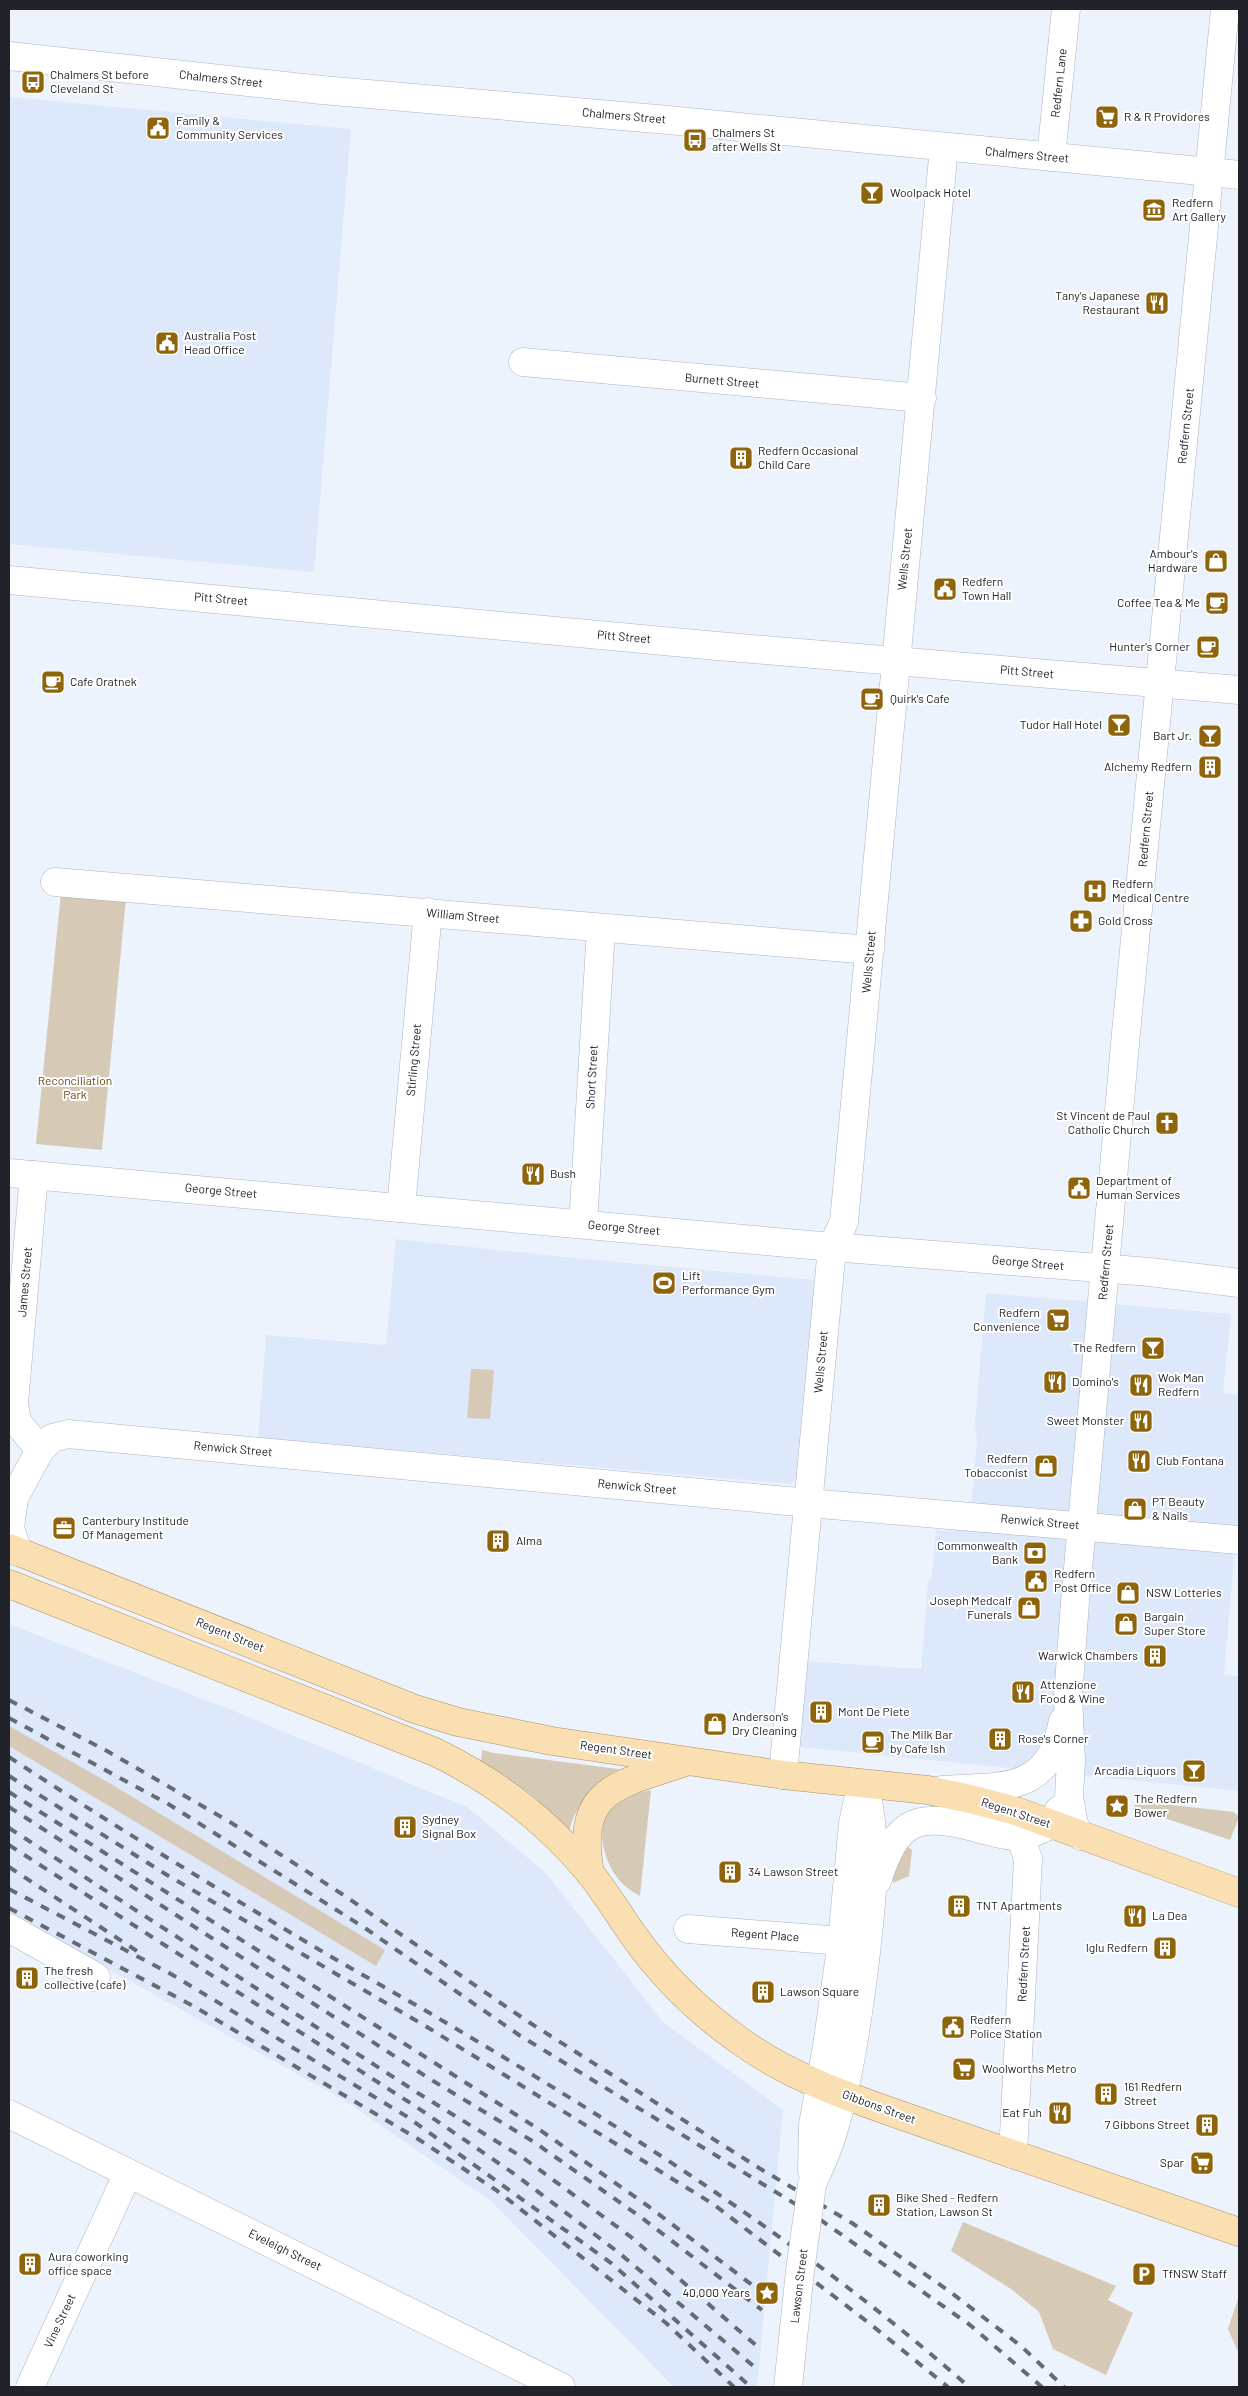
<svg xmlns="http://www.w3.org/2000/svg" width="1248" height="2396" font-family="Barlow,sans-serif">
	<rect width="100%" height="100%" fill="#ecf3fd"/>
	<!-- built -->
	<g fill="#dde9fb">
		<path d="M9,97L351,129L314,572L9,544Z"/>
		<path d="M396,1239L563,1257L815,1280L797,1477L791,1484L258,1438L266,1335L386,1345Z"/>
		<path d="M986,1293L1231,1314L1223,1393L1239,1395V1501L1224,1674L1239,1676V1791L799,1747L805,1661L921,1669L928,1583L932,1575L936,1530L962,1531L972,1499L977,1443L975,1423Z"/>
		<path d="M9,1624L234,1711L467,1807L546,1873L663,2022L783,2110L757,2387H674L491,2201L342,2099L9,1914Z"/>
	</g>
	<!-- green -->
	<g fill="#d6cab6">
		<path d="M61,892L126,898L102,1150L36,1144Z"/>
		<path d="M471,1369L494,1370L490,1419L467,1418Z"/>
		<path d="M9,1726L111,1784L385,1950L376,1966L9,1746Z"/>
		<path d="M482,1750L494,1753L633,1771C601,1787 579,1794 569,1831L532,1795L481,1761Z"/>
		<path d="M651,1790L640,1896C631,1891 622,1885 616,1876C604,1859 595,1828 610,1810C620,1797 635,1794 651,1790Z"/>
		<path d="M1136,1801L1234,1812L1239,1817L1230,1840L1134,1808Z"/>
		<path d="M905,1845L912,1850L909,1876L893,1883L894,1864Z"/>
		<path d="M963,2222L1116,2286L1108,2300L1133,2313L1106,2375L1053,2349L1039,2312L1011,2289L951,2251Z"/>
		<path d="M1239,2296V2354L1228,2329Z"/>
	</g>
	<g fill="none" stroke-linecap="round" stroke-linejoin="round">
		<!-- street casing -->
		<g stroke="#abb4c4" stroke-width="29">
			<g id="street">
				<path d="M1051,157L1066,9"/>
				<path d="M1211,172L1239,175"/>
				<path d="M523,362L922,398"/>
				<path d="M9,580L717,646L1239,690"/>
				<path d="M55,882L870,950"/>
				<path d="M9,1173L832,1247L1150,1272L1239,1283"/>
				<path d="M34,1175L14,1403L17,1422L40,1450"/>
				<path d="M401,1208L428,912"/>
				<path d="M583,1224L601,929"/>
				<path d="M18,1552L10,1528L14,1498L40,1450L52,1438L68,1434L809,1503L1239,1540"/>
				<path d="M783,1775L832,1247L844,1222L944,147"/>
				<path d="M9,1928L96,1977"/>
				<path d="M688,1929L842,1941"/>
				<path d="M9,2114L561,2387"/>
				<path d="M1013,2154L1028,1859L1020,1835"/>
				<path d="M30,2387L128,2173"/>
			</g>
		</g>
		<!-- secondary casing -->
		<g stroke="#abb4c4" stroke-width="29">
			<g id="secondary">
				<path d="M9,56L322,90L668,120L1211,172"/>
				<path d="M942,1790C1003,1786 1049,1794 1063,1721"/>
				<path d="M1081,1836L1074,1825L1069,1797L1071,1761L1068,1697L1075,1602L1126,1033L1225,9"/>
				<path d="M877,1881C897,1819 916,1812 977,1828C990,1831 1002,1836 1015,1836C1028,1836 1040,1830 1052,1824L1059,1810"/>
				<path d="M812,2171L813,2125L827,2046L842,1941L853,1823L858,1800"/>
				<path d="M812,2185C819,2168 828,2150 833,2132C849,2079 857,2024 864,1969C871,1912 880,1840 864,1785"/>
			</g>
		</g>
		<!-- primary casing -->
		<g stroke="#ac9062" stroke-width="29">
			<g id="primary">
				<path d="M9,1548L415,1709L458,1722L552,1741L783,1775L928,1790L970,1799L1016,1811L1239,1893"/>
				<path d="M9,1584L435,1752C495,1781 547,1821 590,1873C606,1893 619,1915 634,1936C663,1977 699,2012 740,2041C799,2084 874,2105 943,2130C1041,2164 1140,2198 1239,2232"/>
				<path d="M590,1873C575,1787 617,1786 685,1762"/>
			</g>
		</g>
		<!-- street -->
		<use href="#street" stroke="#fff" stroke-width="28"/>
		<!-- secondary -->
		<use href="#secondary" stroke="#fff" stroke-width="28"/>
		<!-- primary -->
		<use href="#primary" stroke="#fadfb3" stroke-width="28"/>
		<!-- rail -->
		<g stroke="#656b72" stroke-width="4" stroke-dasharray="9 9" stroke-linecap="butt">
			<path d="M9,1700L107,1751L230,1822L345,1896L527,2021L759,2168L852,2223L949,2291L1021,2346L1064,2387"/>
			<path d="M9,1718L170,1805L365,1928L519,2035L815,2216L970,2325L1042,2387"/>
			<path d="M9,1757C105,1820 204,1881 303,1940C346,1966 390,1990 433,2015C619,2125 807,2244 969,2387"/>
			<path d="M9,1776L167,1875L427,2027L713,2204L869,2323L948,2387"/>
			<path d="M9,1792L540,2130L648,2206L764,2294"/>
			<path d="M9,1807L430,2079L534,2142L642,2218L762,2310"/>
			<path d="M9,1828L421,2095L522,2157L631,2237L758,2347"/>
			<path d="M9,1845L415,2106L513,2173L618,2252L757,2369"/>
			<path d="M9,1867L140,1953"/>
			<path d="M9,1889L171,1974L406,2116L611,2263L751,2387"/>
			<path d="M9,1908L195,2007L418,2139L496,2190L666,2323L734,2387"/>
		</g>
		<!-- secondary-bridge casing -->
		<g stroke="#abb4c4" stroke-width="29" stroke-linecap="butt">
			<path id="secondary-bridge" d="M788,2387L800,2271L812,2185"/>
		</g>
		<!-- secondary-bridge -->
		<use href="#secondary-bridge" stroke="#fff" stroke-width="28"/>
	</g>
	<!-- icons -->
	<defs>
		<g id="bus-square" transform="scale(1.25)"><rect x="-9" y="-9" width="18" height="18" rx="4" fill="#8f650b" stroke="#fff"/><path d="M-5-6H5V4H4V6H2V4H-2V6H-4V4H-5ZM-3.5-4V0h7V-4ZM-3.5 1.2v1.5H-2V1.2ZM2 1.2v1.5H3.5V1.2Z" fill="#fff"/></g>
		<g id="supermarket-square" transform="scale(1.25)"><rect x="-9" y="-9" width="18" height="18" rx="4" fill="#8f650b" stroke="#fff"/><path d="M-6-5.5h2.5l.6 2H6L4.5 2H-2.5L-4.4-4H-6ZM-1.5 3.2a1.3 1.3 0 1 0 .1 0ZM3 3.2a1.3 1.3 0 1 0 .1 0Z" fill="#fff"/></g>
		<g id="civic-square" transform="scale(1.25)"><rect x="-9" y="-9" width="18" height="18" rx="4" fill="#8f650b" stroke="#fff"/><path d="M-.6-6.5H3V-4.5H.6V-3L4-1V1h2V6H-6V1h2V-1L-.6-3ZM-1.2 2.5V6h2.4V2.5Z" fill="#fff"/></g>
		<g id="bar-square" transform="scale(1.25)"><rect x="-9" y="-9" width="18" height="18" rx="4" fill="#8f650b" stroke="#fff"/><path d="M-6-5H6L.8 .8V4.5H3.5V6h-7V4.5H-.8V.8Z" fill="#fff"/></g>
		<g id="museum-square" transform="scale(1.25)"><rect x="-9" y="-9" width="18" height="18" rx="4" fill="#8f650b" stroke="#fff"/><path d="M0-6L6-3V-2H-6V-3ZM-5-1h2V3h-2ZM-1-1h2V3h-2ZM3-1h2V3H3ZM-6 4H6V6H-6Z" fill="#fff"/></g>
		<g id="restaurant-square" transform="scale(1.25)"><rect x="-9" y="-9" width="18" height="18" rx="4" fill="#8f650b" stroke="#fff"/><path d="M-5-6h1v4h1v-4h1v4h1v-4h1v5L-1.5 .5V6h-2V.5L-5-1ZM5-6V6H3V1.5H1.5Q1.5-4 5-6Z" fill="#fff"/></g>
		<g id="building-square" transform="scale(1.25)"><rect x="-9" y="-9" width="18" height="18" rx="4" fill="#8f650b" stroke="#fff"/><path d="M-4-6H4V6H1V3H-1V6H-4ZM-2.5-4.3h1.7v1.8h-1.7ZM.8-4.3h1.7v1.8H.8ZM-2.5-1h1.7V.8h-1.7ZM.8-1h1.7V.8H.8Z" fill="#fff"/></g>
		<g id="shop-square" transform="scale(1.25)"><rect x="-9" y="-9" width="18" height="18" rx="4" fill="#8f650b" stroke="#fff"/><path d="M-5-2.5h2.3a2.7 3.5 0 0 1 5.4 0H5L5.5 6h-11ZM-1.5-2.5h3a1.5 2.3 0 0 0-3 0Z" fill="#fff"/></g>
		<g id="cafe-square" transform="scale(1.25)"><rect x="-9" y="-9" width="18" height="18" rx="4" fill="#8f650b" stroke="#fff"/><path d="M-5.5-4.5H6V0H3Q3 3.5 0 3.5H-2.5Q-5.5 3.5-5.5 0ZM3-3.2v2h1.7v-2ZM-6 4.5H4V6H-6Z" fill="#fff"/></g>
		<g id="hospital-square" transform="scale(1.25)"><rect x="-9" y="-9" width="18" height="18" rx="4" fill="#8f650b" stroke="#fff"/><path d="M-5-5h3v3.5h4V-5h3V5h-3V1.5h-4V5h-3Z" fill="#fff"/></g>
		<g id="pharmacy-square" transform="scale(1.25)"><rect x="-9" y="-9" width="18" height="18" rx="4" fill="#8f650b" stroke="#fff"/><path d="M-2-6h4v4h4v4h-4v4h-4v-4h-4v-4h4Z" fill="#fff"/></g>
		<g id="church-square" transform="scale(1.25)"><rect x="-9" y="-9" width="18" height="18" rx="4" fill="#8f650b" stroke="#fff"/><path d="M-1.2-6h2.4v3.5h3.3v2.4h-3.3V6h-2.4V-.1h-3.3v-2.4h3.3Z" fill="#fff"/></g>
		<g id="stadium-square" transform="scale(1.25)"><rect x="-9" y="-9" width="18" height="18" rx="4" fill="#8f650b" stroke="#fff"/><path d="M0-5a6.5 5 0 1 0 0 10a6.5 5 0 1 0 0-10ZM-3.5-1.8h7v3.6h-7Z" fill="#fff"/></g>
		<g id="office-square" transform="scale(1.25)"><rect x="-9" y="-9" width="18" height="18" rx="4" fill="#8f650b" stroke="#fff"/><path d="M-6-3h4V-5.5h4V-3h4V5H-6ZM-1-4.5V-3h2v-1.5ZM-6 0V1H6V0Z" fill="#fff"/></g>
		<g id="bank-square" transform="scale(1.25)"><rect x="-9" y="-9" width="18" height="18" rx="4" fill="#8f650b" stroke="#fff"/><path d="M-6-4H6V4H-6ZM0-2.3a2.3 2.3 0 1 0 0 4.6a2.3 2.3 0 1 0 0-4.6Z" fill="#fff"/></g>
		<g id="sight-square" transform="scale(1.25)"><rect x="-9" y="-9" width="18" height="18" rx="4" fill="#8f650b" stroke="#fff"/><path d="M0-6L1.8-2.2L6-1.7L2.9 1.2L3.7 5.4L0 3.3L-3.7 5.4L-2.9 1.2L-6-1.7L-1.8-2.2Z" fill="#fff"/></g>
		<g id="parking-square" transform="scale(1.25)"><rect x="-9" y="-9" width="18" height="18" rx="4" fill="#8f650b" stroke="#fff"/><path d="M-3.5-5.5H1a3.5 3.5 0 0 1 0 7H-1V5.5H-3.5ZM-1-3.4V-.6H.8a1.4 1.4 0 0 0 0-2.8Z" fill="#fff"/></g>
	</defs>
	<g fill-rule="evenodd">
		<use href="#bus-square" x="33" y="82"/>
		<use href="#supermarket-square" x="1107" y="117"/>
		<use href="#civic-square" x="158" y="128"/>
		<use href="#bus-square" x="695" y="140"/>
		<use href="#bar-square" x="872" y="193"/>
		<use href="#museum-square" x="1154" y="210"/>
		<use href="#restaurant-square" x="1157" y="303"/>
		<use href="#civic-square" x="167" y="343"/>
		<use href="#building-square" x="741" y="458"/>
		<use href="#shop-square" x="1216" y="561"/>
		<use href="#civic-square" x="945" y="589"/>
		<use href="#cafe-square" x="1217" y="603"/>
		<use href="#cafe-square" x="1208" y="647"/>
		<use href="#cafe-square" x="53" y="682"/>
		<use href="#cafe-square" x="872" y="699"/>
		<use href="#bar-square" x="1119" y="725"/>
		<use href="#bar-square" x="1210" y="736"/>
		<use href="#building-square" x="1210" y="767"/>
		<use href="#hospital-square" x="1095" y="891"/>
		<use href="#pharmacy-square" x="1081" y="921"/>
		<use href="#church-square" x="1167" y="1123"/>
		<use href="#restaurant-square" x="533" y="1174"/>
		<use href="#civic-square" x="1079" y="1188"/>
		<use href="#stadium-square" x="664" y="1283"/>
		<use href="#supermarket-square" x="1058" y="1320"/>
		<use href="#bar-square" x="1153" y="1348"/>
		<use href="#restaurant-square" x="1055" y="1382"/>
		<use href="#restaurant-square" x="1141" y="1385"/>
		<use href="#restaurant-square" x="1141" y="1421"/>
		<use href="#restaurant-square" x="1139" y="1461"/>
		<use href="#shop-square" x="1046" y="1466"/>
		<use href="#shop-square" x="1135" y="1509"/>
		<use href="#office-square" x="64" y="1528"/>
		<use href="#building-square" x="498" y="1541"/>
		<use href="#bank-square" x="1035" y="1553"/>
		<use href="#civic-square" x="1036" y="1581"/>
		<use href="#shop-square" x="1128" y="1593"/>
		<use href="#shop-square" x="1029" y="1608"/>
		<use href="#shop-square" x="1126" y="1624"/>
		<use href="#building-square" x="1155" y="1656"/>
		<use href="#restaurant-square" x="1023" y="1692"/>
		<use href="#building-square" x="821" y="1712"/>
		<use href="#shop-square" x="715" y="1724"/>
		<use href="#building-square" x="1000" y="1739"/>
		<use href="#cafe-square" x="873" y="1742"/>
		<use href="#bar-square" x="1194" y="1771"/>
		<use href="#sight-square" x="1117" y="1806"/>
		<use href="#building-square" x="405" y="1827"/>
		<use href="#building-square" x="730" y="1872"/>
		<use href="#building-square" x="959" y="1906"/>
		<use href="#restaurant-square" x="1135" y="1916"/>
		<use href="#building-square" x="1165" y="1948"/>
		<use href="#building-square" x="27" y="1978"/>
		<use href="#building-square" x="763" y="1992"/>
		<use href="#civic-square" x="953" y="2027"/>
		<use href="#supermarket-square" x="964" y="2069"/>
		<use href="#building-square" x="1106" y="2094"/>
		<use href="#restaurant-square" x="1060" y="2113"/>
		<use href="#building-square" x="1207" y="2125"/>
		<use href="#supermarket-square" x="1202" y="2163"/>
		<use href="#building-square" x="879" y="2205"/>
		<use href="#building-square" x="30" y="2264"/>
		<use href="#parking-square" x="1144" y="2274"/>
		<use href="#sight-square" x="767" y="2293"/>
	</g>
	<g text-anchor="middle" stroke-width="4" stroke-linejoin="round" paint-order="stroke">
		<!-- poi labels -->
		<g font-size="12" fill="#20242a" stroke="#fff" text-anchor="start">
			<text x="50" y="79">Chalmers St before<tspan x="50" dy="14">Cleveland St</tspan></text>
			<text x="1124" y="121">R &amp; R Providores</text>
			<text x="176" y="125">Family &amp;<tspan x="176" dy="14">Community Services</tspan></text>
			<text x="712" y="137">Chalmers St<tspan x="712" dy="14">after Wells St</tspan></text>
			<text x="890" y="197">Woolpack Hotel</text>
			<text x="1172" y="207">Redfern<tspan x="1172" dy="14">Art Gallery</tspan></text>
			<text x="1140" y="300" text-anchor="end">Tany's Japanese<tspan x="1140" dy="14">Restaurant</tspan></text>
			<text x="184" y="340">Australia Post<tspan x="184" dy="14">Head Office</tspan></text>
			<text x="758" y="455">Redfern Occasional<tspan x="758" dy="14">Child Care</tspan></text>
			<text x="1198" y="558" text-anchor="end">Ambour's<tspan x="1198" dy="14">Hardware</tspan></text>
			<text x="962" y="586">Redfern<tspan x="962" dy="14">Town Hall</tspan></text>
			<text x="1200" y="607" text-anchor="end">Coffee Tea &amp; Me</text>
			<text x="1190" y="651" text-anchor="end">Hunter's Corner</text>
			<text x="70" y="686">Cafe Oratnek</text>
			<text x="890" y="703">Quirk's Cafe</text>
			<text x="1102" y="729" text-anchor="end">Tudor Hall Hotel</text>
			<text x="1192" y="740" text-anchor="end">Bart Jr.</text>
			<text x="1192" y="771" text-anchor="end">Alchemy Redfern</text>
			<text x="1112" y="888">Redfern<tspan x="1112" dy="14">Medical Centre</tspan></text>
			<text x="1098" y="925">Gold Cross</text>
			<text x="1150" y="1120" text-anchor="end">St Vincent de Paul<tspan x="1150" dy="14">Catholic Church</tspan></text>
			<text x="550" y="1178">Bush</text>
			<text x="1096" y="1185">Department of<tspan x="1096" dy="14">Human Services</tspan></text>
			<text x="682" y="1280">Lift<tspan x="682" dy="14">Performance Gym</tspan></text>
			<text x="1040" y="1317" text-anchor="end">Redfern<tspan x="1040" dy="14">Convenience</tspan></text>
			<text x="1136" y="1352" text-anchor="end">The Redfern</text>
			<text x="1158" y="1382">Wok Man<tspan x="1158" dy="14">Redfern</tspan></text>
			<text x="1072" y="1386">Domino's</text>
			<text x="1124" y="1425" text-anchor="end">Sweet Monster</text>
			<text x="1028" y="1463" text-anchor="end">Redfern<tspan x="1028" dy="14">Tobacconist</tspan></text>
			<text x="1156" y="1465">Club Fontana</text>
			<text x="1152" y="1506">PT Beauty<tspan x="1152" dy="14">&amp; Nails</tspan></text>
			<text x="82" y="1525">Canterbury Institude<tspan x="82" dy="14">Of Management</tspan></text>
			<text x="516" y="1545">Alma</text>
			<text x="1018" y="1550" text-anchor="end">Commonwealth<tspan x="1018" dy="14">Bank</tspan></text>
			<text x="1054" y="1578">Redfern<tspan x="1054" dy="14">Post Office</tspan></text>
			<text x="1146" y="1597">NSW Lotteries</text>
			<text x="1012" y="1605" text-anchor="end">Joseph Medcalf<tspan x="1012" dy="14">Funerals</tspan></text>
			<text x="1144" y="1621">Bargain<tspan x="1144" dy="14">Super Store</tspan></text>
			<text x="1138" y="1660" text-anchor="end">Warwick Chambers</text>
			<text x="1040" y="1689">Attenzione<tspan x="1040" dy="14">Food &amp; Wine</tspan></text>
			<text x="838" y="1716">Mont De Piete</text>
			<text x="732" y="1721">Anderson's<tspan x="732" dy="14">Dry Cleaning</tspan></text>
			<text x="890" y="1739">The Milk Bar<tspan x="890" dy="14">by Cafe Ish</tspan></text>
			<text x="1018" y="1743">Rose's Corner</text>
			<text x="1176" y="1775" text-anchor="end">Arcadia Liquors</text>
			<text x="1134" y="1803">The Redfern<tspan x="1134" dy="14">Bower</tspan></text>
			<text x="422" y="1824">Sydney<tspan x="422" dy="14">Signal Box</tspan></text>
			<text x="748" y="1876">34 Lawson Street</text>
			<text x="976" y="1910">TNT Apartments</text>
			<text x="1152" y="1920">La Dea</text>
			<text x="1148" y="1952" text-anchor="end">Iglu Redfern</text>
			<text x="44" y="1975">The fresh<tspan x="44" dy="14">collective (cafe)</tspan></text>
			<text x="780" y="1996">Lawson Square</text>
			<text x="970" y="2024">Redfern<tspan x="970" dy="14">Police Station</tspan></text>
			<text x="982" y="2073">Woolworths Metro</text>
			<text x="1124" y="2091">161 Redfern<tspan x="1124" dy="14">Street</tspan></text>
			<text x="1042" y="2117" text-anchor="end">Eat Fuh</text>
			<text x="1190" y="2129" text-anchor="end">7 Gibbons Street</text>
			<text x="1184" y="2167" text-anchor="end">Spar</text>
			<text x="896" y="2202">Bike Shed - Redfern<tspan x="896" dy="14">Station, Lawson St</tspan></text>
			<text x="48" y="2261">Aura coworking<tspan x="48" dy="14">office space</tspan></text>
			<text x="1162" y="2278">TfNSW Staff</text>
			<text x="750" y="2297" text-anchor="end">40,000 Years</text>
		</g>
		<!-- street labels -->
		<g font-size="12" fill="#20242a" stroke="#fff">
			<text transform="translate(221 79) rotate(6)" y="4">Chalmers Street</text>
			<text transform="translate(1059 83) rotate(-84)" y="4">Redfern Lane</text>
			<text transform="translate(624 116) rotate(5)" y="4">Chalmers Street</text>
			<text transform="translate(1027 155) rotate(5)" y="4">Chalmers Street</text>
			<text transform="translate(722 381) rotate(5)" y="4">Burnett Street</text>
			<text transform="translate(1186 426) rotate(-84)" y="4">Redfern Street</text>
			<text transform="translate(905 559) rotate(-84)" y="4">Wells Street</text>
			<text transform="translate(221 599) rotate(5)" y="4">Pitt Street</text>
			<text transform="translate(624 637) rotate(5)" y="4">Pitt Street</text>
			<text transform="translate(1027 672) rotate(5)" y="4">Pitt Street</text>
			<text transform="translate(1146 829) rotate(-85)" y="4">Redfern Street</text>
			<text transform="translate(463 916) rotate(5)" y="4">William Street</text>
			<text transform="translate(869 962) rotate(-85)" y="4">Wells Street</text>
			<text transform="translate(414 1060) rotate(-85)" y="4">Stirling Street</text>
			<text transform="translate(592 1077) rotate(-87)" y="4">Short Street</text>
			<text transform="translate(221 1191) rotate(5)" y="4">George Street</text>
			<text transform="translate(624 1228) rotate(5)" y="4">George Street</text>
			<text transform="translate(1106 1262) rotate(-85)" y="4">Redfern Street</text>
			<text transform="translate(1028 1263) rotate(5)" y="4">George Street</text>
			<text transform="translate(25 1282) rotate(-85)" y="4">James Street</text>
			<text transform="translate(821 1362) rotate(-85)" y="4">Wells Street</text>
			<text transform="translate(233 1449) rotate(5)" y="4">Renwick Street</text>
			<text transform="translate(637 1487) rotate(5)" y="4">Renwick Street</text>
			<text transform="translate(1040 1522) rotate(5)" y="4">Renwick Street</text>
			<text transform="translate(230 1635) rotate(22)" y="4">Regent Street</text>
			<text transform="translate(616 1750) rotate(8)" y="4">Regent Street</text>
			<text transform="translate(1016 1813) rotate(18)" y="4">Regent Street</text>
			<text transform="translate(765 1935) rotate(4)" y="4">Regent Place</text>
			<text transform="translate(1024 1964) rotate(-87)" y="4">Redfern Street</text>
			<text transform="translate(879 2107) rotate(20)" y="4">Gibbons Street</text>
			<text transform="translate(285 2250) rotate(26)" y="4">Eveleigh Street</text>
			<text transform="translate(799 2286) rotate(-83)" y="4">Lawson Street</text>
			<text transform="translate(60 2321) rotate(-65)" y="4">Vine Street</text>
		</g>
		<!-- park labels -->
		<g font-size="12" fill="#654812" stroke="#fff">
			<text x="75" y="1085">Reconciliation<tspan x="75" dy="14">Park</tspan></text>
		</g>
	</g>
	<!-- border -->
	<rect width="1248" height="2396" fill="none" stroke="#20242a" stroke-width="20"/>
</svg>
